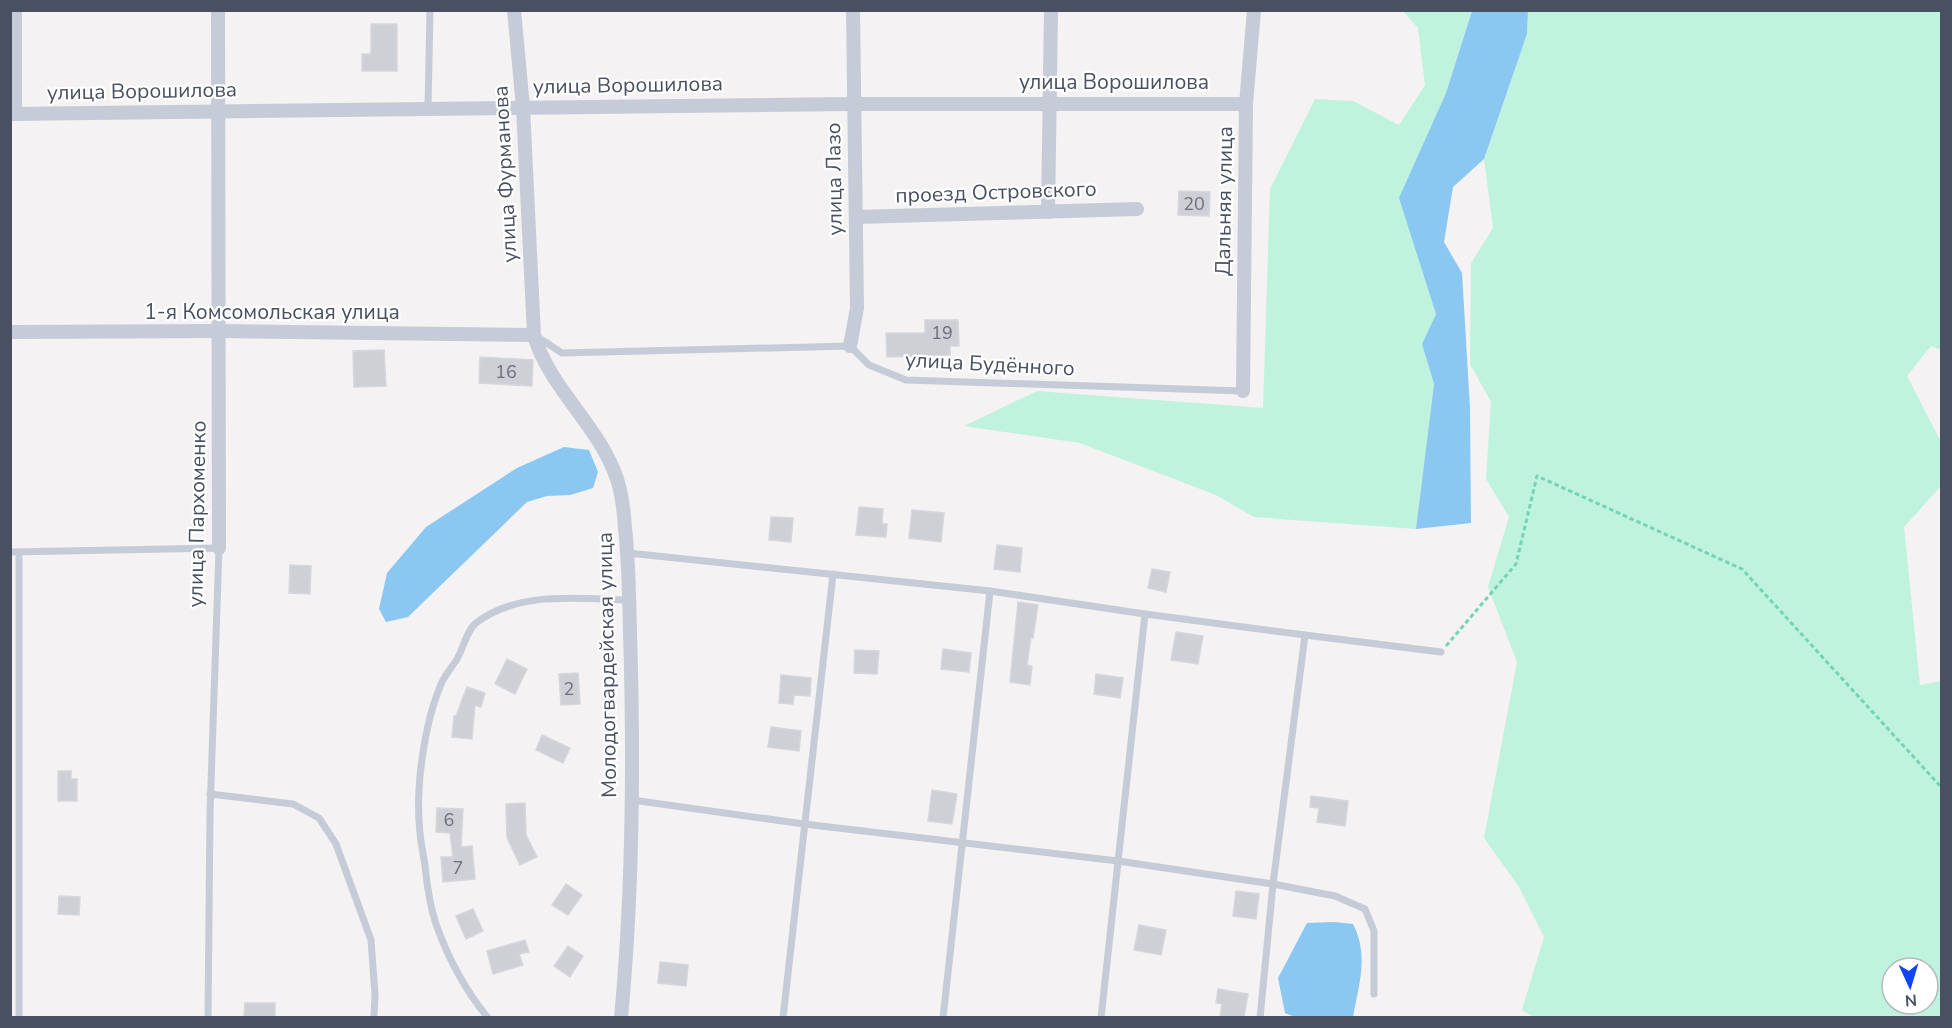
<svg xmlns="http://www.w3.org/2000/svg" width="1952" height="1028" font-family="'Nunito Sans',sans-serif">
	<rect width="100%" height="100%" fill="#f4f2f2"/>
	<!-- green -->
	<g fill="#bff3dd" fill-rule="evenodd">
		<path d="M1403,11H1472L1446,93L1400,198L1436,314L1422,344L1434,384L1416,529L1254,517L1216,495L1080,443L964,426L1037,391L1263,408L1270,189L1315,99L1353,101L1399,125L1425,85L1418,28Z"/>
		<path d="M1528,11H1941V350L1931,346L1907,376L1941,442V486L1904,527L1920,685L1941,681V1017L1536,1018L1522,1010L1544,937L1519,887L1484,838L1517,662L1488,587L1509,517L1486,479L1491,402L1470,364L1471,263L1493,228L1484,159L1527,34ZM1892,968H1928V1004H1892Z"/>
	</g>
	<!-- water -->
	<g fill="#8ac8f2">
		<path d="M1472,11H1528L1527,34L1484,159L1453,187L1444,242L1462,273L1470,408L1471,523L1416,529L1434,384L1422,344L1436,314L1399,198L1446,93Z"/>
		<path d="M564,447L589,450L598,472L593,488L570,495L547,496L527,502L408,617L386,622L379,609L387,573L426,527L517,468Z"/>
		<path d="M1334,922L1353,924C1369,955 1359,985 1353,1017H1295L1285,1013L1278,978L1307,923Z"/>
	</g>
	<!-- building -->
	<g fill="#ced0d6" stroke="#d6d6dd" stroke-width="1.5">
		<path d="M371,24H397V71H362V54H371Z"/>
		<path d="M1179,191L1210,192L1209,216L1178,215Z"/>
		<path d="M925,320H958L959,346H950V355L887,357L886,333H925Z"/>
		<path d="M384,350L386,386L354,387L353,351Z"/>
		<path d="M480,357L533,360L532,386L479,383Z"/>
		<path d="M859,507L883,509L882,524H887L886,537L856,535Z"/>
		<path d="M912,510L944,513L941,542L909,538Z"/>
		<path d="M771,517L793,518L791,542L769,540Z"/>
		<path d="M997,545L1022,548L1020,572L994,569Z"/>
		<path d="M290,565L311,566L310,594L289,593Z"/>
		<path d="M1152,569L1170,572L1166,592L1148,588Z"/>
		<path d="M1018,602L1038,605L1033,638L1031,637L1027,665L1032,666L1030,685L1010,682Z"/>
		<path d="M1176,632L1203,636L1198,664L1171,660Z"/>
		<path d="M943,649L971,653L969,672L941,669Z"/>
		<path d="M855,650L879,651L877,674L854,673Z"/>
		<path d="M507,659L527,669L515,694L495,684Z"/>
		<path d="M578,673L580,704L561,705L559,674Z"/>
		<path d="M1096,674L1123,678L1120,698L1094,694Z"/>
		<path d="M781,675L811,678L810,696L794,695L793,704L779,703Z"/>
		<path d="M467,687L485,693L481,707L475,705L472,739L452,737L454,716H456Z"/>
		<path d="M771,727L801,731L799,751L768,747Z"/>
		<path d="M542,735L570,748L563,763L536,750Z"/>
		<path d="M58,771H71V779H77V801H58Z"/>
		<path d="M932,790L957,794L952,824L928,821Z"/>
		<path d="M1311,796L1348,801L1345,826L1317,822L1319,808L1310,807Z"/>
		<path d="M525,803L526,835L537,857L520,865L507,838L506,804Z"/>
		<path d="M437,808L463,809L461,847L472,846L475,879L443,882L441,857H453L450,833L436,832Z"/>
		<path d="M566,884L582,895L568,915L552,905Z"/>
		<path d="M1236,891L1259,894L1256,919L1233,916Z"/>
		<path d="M59,896L80,897L79,915L58,914Z"/>
		<path d="M473,909L483,931L466,939L456,916Z"/>
		<path d="M1139,925L1166,930L1161,955L1134,950Z"/>
		<path d="M525,940L529,952L519,954L523,965L493,974L487,951Z"/>
		<path d="M568,946L583,956L570,977L554,966Z"/>
		<path d="M660,962L688,965L686,986L658,983Z"/>
		<path d="M1218,989L1248,994L1244,1017H1220L1222,1004L1216,1003Z"/>
		<path d="M245,1003H275V1017H244Z"/>
	</g>
	<g fill="none" stroke-linecap="round" stroke-linejoin="round">
		<!-- path -->
		<path stroke="#75d3b7" stroke-width="3" stroke-dasharray="4.5 3" stroke-linecap="butt" d="M1446,646L1516,564L1537,476L1742,569L1942,788"/>
		<!-- lane -->
		<g stroke="#c5cbd7" stroke-width="7">
			<path d="M428,108L430,10"/>
			<path d="M536,336L562,353L850,346L869,365L906,380L1243,391"/>
			<path d="M10,552L219,548L210,813L208,1018"/>
			<path d="M628,553L990,591L1145,614L1305,635L1273,884L1260,1018"/>
			<path d="M1305,635L1441,652"/>
			<path d="M210,794L293,804L319,818L336,844L371,940L375,995L374,1018"/>
			<path d="M632,800L804,824L1118,861L1273,884L1335,896L1365,909L1374,931V994"/>
			<path d="M19,1018V552"/>
			<path d="M488,1018C466,991 449,960 437,927C430,907 427,886 425,865C423,854 421,844 420,833C415,789 424,723 442,682C446,674 452,667 457,659C463,649 467,630 476,623C519,590 579,599 630,600"/>
			<path d="M783,1018L833,574"/>
			<path d="M943,1018L990,591"/>
			<path d="M1101,1018L1145,614"/>
		</g>
		<!-- street -->
		<g stroke="#c5cbd7" stroke-width="14">
			<path d="M15,10V114"/>
			<path d="M218,10L219,548"/>
			<path d="M514,10L523,107L534,335C549,388 599,425 617,479C622,494 624,512 625,528C629,563 629,598 630,632C634,761 633,890 621,1018"/>
			<path d="M10,114L854,104H1246"/>
			<path d="M1048,212L1051,10"/>
			<path d="M856,217L1137,209"/>
			<path d="M10,332L220,331L534,335"/>
			<path d="M850,346L857,308L853,10"/>
			<path d="M1243,391L1246,104L1254,10"/>
		</g>
	</g>
	<g text-anchor="middle" stroke-width="4.5" stroke-linejoin="round" paint-order="stroke">
		<!-- number labels -->
		<g font-size="18" fill="#6a707e">
			<text x="1194" y="210">20</text>
			<text x="942" y="339">19</text>
			<text x="506" y="378">16</text>
			<text x="569" y="695">2</text>
			<text x="449" y="826">6</text>
			<text x="458" y="874">7</text>
		</g>
		<!-- street labels -->
		<g font-size="21" fill="#485061" stroke="#fff">
			<text x="1114" y="89">улица Ворошилова</text>
			<text transform="translate(628 85) rotate(-1)" y="7">улица Ворошилова</text>
			<text transform="translate(142 91) rotate(-1)" y="7">улица Ворошилова</text>
			<text transform="translate(505 174) rotate(-93)" y="7">улица Фурманова</text>
			<text transform="translate(834 179) rotate(-91)" y="7">улица Лазо</text>
			<text transform="translate(996 192) rotate(-2)" y="7">проезд Островского</text>
			<text transform="translate(1224 201) rotate(-89)" y="7">Дальняя улица</text>
			<text x="272" y="319">1-я Комсомольская улица</text>
			<text transform="translate(990 364) rotate(3)" y="7">улица Будённого</text>
			<text transform="translate(197 514) rotate(-89)" y="7">улица Пархоменко</text>
			<text transform="translate(607 665) rotate(-91)" y="7">Молодогвардейская улица</text>
		</g>
	</g>
	<!-- border -->
	<rect width="1952" height="1028" fill="none" stroke="#485061" stroke-width="24"/>
	<!-- north arrow -->
	<g transform="translate(1910 986) rotate(176)"><circle r="28" fill="#ffffff" stroke="#b6b9c0" stroke-width="1.5"/>
	<path d="M0-4.5L10 22L0 15L-10 22Z" fill="#0f46f1"/>
	<text y="-9" font-size="16" font-weight="bold" text-anchor="middle" fill="#485061">N</text>
	</g>
</svg>
